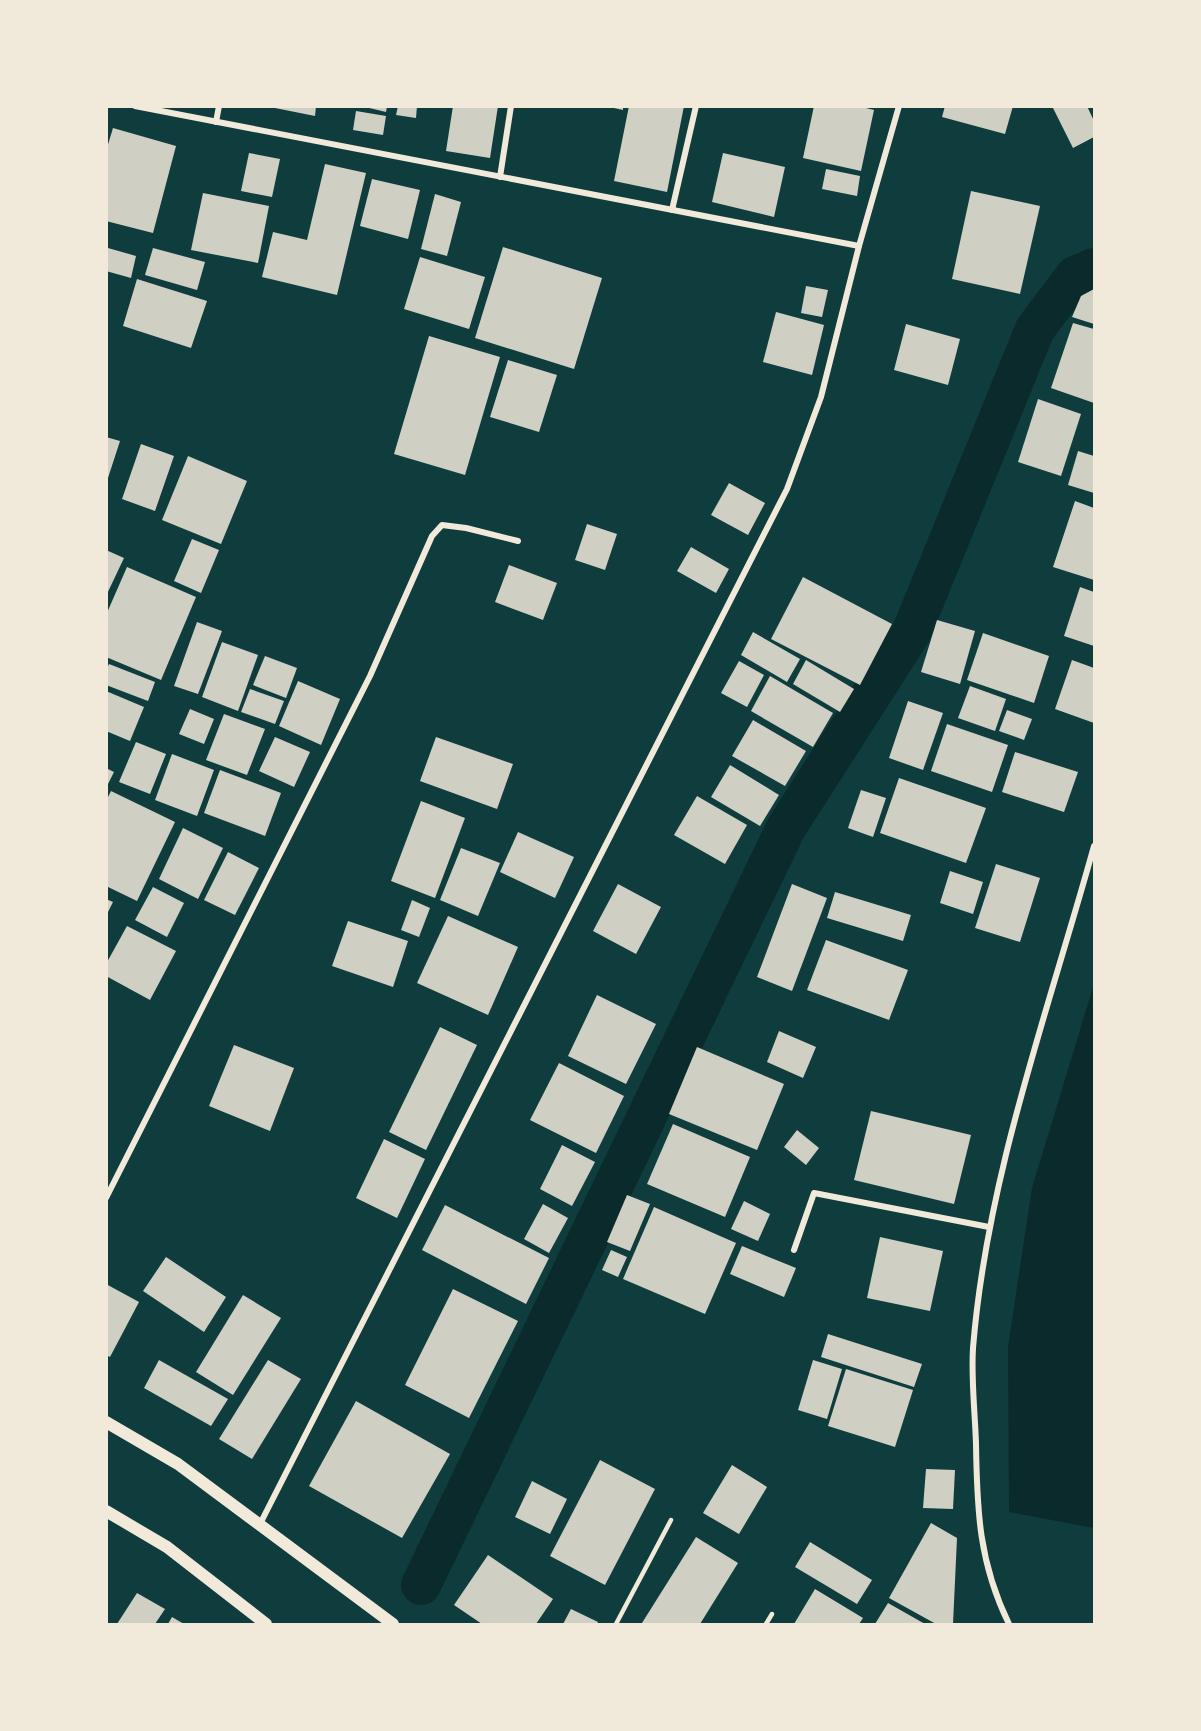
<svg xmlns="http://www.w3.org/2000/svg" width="1201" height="1731" font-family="'Space Grotesk',sans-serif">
	<rect width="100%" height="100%" fill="#0f3d3e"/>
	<!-- water -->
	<path fill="#0a2a2b" d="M1094,984V1528L1009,1512L1008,1347L1032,1188Z"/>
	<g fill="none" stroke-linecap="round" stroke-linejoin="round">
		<!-- canal -->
		<path stroke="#0a2a2b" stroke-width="40" d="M421,1585L786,828L912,631L1035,329L1075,276L1094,268"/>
	</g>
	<!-- building -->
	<g fill="#cfcfc3">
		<path d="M265,106H316L315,116Z"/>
		<path d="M361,106H387L386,112Z"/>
		<path d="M398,106H417L416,118L396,115Z"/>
		<path d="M453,106H498L490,158L446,151Z"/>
		<path d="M605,106H623V110Z"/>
		<path d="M629,106H684L667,192L614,181Z"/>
		<path d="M814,106H858L874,110L861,171L803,158Z"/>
		<path d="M945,106H1013L1005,134L942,117Z"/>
		<path d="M1052,106H1087L1094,121V137L1073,148Z"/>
		<path d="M356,111L386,116L383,135L353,130Z"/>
		<path d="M113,128L176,146L153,233L106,221V151Z"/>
		<path d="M249,153L280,159L272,197L241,191Z"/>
		<path d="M723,153L785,167L774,217L712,202Z"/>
		<path d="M325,164L366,173L337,295L262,277L273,232L307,240Z"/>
		<path d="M826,169L860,176L857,196L822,189Z"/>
		<path d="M372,179L420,190L408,239L360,226Z"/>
		<path d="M971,191L1040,206L1020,294L952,279Z"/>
		<path d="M203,193L269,206L258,263L191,250Z"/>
		<path d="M435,194L461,202L447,256L421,249Z"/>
		<path d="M503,247L602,278L574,369L475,338Z"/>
		<path d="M108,248L136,256L131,278L106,271Z"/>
		<path d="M153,248L205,262L197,290L145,275Z"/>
		<path d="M420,257L485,277L469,329L404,309Z"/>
		<path d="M137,279L207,301L191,348L123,326Z"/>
		<path d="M806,286L828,290L822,317L801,313Z"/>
		<path d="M1094,289V324L1072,317L1081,296Z"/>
		<path d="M776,312L824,325L812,375L763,362Z"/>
		<path d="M1073,323L1094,329V403L1051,388Z"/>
		<path d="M906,324L960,339L948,385L894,370Z"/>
		<path d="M429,336L500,357L465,475L394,454Z"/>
		<path d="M508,360L557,375L539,432L490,417Z"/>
		<path d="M1038,399L1081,414L1061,476L1018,462Z"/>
		<path d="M106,437L120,441L107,481H106Z"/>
		<path d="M141,444L174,456L155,511L122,499Z"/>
		<path d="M1078,451L1094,456V493L1068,485Z"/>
		<path d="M188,456L247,481L221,544L162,520Z"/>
		<path d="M729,483L765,503L748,535L711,515Z"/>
		<path d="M1075,501L1094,508V580L1053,567Z"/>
		<path d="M587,524L617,534L605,570L575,560Z"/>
		<path d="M192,539L219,550L201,593L174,581Z"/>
		<path d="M691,547L729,569L716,593L677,571Z"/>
		<path d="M106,550L124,558L106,596Z"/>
		<path d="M509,565L557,583L543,620L495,602Z"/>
		<path d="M127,567L196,597L161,680L106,657V615Z"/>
		<path d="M803,577L892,624L860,685L771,639Z"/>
		<path d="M1080,587L1094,592V646L1064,636Z"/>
		<path d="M937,620L975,631L960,684L921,672Z"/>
		<path d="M197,622L222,631L198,694L174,686Z"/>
		<path d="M753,632L800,659L787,682L741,655Z"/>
		<path d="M983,633L1049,656L1034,703L967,680Z"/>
		<path d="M222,642L258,655L238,711L202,697Z"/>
		<path d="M265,656L297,668L286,698L253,685Z"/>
		<path d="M806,660L854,689L840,712L793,684Z"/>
		<path d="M1072,660L1094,668V723L1055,709Z"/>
		<path d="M739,661L764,675L747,707L721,693Z"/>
		<path d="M109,664L155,682L148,701L106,685V671Z"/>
		<path d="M770,676L833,713L813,747L751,711Z"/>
		<path d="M298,681L340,699L321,745L279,726Z"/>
		<path d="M970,686L1006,699L995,731L958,718Z"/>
		<path d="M250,689L284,701L275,724L241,712Z"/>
		<path d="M106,691L144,707L130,741L106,731Z"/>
		<path d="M908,701L943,713L923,770L889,758Z"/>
		<path d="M190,709L214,719L204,744L179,734Z"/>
		<path d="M1007,710L1032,719L1024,740L999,731Z"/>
		<path d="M224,714L265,729L247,775L206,760Z"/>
		<path d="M753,720L806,751L785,786L732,756Z"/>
		<path d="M947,724L1008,745L992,792L931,771Z"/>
		<path d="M275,737L310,752L294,787L259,771Z"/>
		<path d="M436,737L513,764L497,809L420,781Z"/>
		<path d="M136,742L166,754L150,794L119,782Z"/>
		<path d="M1015,752L1078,772L1064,812L1002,792Z"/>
		<path d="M172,754L214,770L197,816L155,800Z"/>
		<path d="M730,765L779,795L760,826L711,797Z"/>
		<path d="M106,768L114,772L106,788Z"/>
		<path d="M220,770L281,793L265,836L204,813Z"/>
		<path d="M899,778L986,808L966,863L880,833Z"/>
		<path d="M861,790L886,798L873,837L848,828Z"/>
		<path d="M111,791L175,822L137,901L106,886V801Z"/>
		<path d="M697,796L747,825L725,864L674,835Z"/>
		<path d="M421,801L465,818L435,898L391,881Z"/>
		<path d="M183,828L223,848L198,899L159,879Z"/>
		<path d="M518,832L574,857L555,898L500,872Z"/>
		<path d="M461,848L500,863L478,916L440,900Z"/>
		<path d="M228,852L259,868L235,915L204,900Z"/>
		<path d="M996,864L1040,878L1020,942L975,928Z"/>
		<path d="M950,871L983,882L973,914L940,903Z"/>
		<path d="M618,884L661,907L636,954L593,931Z"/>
		<path d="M792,884L827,898L792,991L757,977Z"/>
		<path d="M153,887L184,903L167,937L135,920Z"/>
		<path d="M835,892L911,915L903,941L827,918Z"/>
		<path d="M106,899L113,902L106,916Z"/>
		<path d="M412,900L430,908L419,937L401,930Z"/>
		<path d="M448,916L518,947L488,1015L417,983Z"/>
		<path d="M348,921L408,941L393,987L332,966Z"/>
		<path d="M127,926L176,951L150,1000L106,976V964Z"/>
		<path d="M826,940L908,970L889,1020L807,990Z"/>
		<path d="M597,995L656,1024L626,1084L568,1056Z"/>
		<path d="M440,1027L477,1045L426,1150L389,1132Z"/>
		<path d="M779,1031L816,1047L803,1078L767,1062Z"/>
		<path d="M234,1045L294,1068L270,1131L209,1106Z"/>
		<path d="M697,1047L784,1084L757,1150L669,1114Z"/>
		<path d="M559,1063L624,1096L596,1153L530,1120Z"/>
		<path d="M871,1111L971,1135L954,1204L854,1180Z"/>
		<path d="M673,1124L750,1157L725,1217L647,1184Z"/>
		<path d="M797,1130L819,1148L806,1165L784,1147Z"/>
		<path d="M384,1139L425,1159L397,1218L356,1198Z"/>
		<path d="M562,1145L595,1162L572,1206L540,1189Z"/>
		<path d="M627,1195L650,1204L630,1251L607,1242Z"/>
		<path d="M744,1201L770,1214L758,1241L731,1229Z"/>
		<path d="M543,1204L568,1218L549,1253L524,1239Z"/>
		<path d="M445,1205L549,1258L526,1304L422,1250Z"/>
		<path d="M654,1207L736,1243L705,1314L623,1279Z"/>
		<path d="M880,1237L943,1251L930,1311L867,1298Z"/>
		<path d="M742,1246L796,1268L784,1297L730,1274Z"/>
		<path d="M611,1250L627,1257L618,1277L602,1270Z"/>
		<path d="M166,1257L226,1297L204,1332L143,1291Z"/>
		<path d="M106,1284L139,1302L110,1357L106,1355Z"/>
		<path d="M453,1289L518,1321L469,1418L405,1385Z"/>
		<path d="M243,1295L281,1318L233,1395L196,1372Z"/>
		<path d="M828,1334L922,1364L914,1387L821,1357Z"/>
		<path d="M159,1360L228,1399L211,1426L144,1388Z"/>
		<path d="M268,1360L301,1379L252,1459L219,1439Z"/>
		<path d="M813,1360L842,1369L827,1419L798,1410Z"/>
		<path d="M846,1369L913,1390L895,1447L828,1426Z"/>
		<path d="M356,1401L450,1454L402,1538L309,1486Z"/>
		<path d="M600,1460L655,1489L605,1585L550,1556Z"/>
		<path d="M732,1465L767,1487L739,1534L703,1513Z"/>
		<path d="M926,1469L955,1470L953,1509L923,1508Z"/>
		<path d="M532,1481L567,1499L550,1534L515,1517Z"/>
		<path d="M931,1523L957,1538L953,1624H936L889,1598Z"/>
		<path d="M696,1537L738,1563L700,1624H645L642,1623Z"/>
		<path d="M810,1542L872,1580L857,1604L795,1567Z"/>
		<path d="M488,1555L553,1599L536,1624H482L454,1605Z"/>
		<path d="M815,1589L863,1618L859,1624H794Z"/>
		<path d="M137,1593L165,1609L155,1624H117Z"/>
		<path d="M888,1603L925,1624H875Z"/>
		<path d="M571,1609L598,1622L597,1624H563Z"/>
		<path d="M172,1617L184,1624H168Z"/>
	</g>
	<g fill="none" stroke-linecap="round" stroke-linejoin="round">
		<!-- service -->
		<g stroke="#f1e9da" stroke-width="4.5">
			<path d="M616,1624L671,1520"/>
			<path d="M766,1624L772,1614"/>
		</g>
		<!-- minor -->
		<g stroke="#f1e9da" stroke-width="6">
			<path d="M135,106L859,246"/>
			<path d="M216,122L219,106"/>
			<path d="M500,177L511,106"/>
			<path d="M672,210L696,106"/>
			<path d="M106,1198L370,676L432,536L442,525L466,528L518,541"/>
			<path d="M794,1250L814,1193L989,1227"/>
			<path d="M260,1524L787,489L821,397L859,246L899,106"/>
			<path d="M1009,1624C979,1563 977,1511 976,1444C975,1412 971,1379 973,1348C987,1176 1048,1012 1094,846"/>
		</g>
		<!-- secondary -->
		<g stroke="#f1e9da" stroke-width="12">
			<path d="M106,1422L178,1464L393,1624"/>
			<path d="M106,1511L167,1547L266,1624"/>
		</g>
	</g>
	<!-- border -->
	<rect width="1201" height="1731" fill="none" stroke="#f1e9da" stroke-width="216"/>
</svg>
